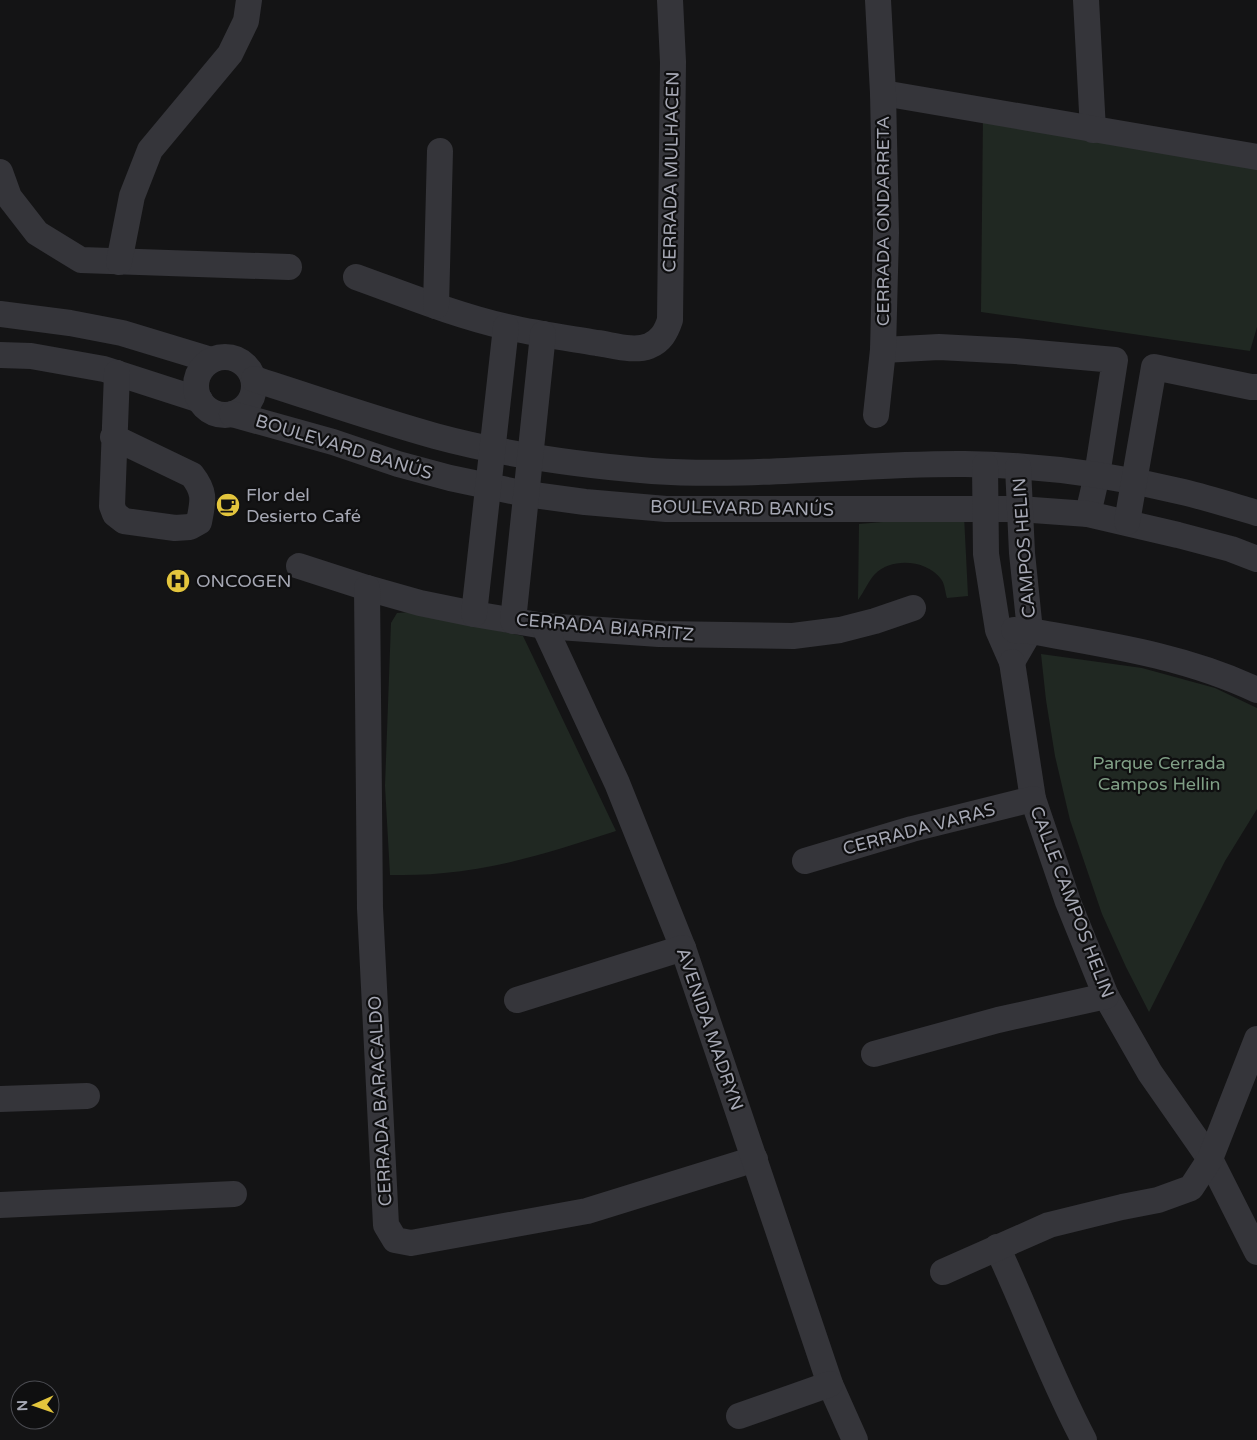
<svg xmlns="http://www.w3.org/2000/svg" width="1257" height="1440" font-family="'Varela Round',sans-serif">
	<rect width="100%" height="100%" fill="#141415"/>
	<!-- green -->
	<g fill="#202822">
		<path d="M983,115L1257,162V327L1250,351L981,312Z"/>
		<path d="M964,515L968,596L947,598C945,592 945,584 941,579C927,560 892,557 875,574C869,580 864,592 858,600L859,524Z"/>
		<path d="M412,612L523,636L616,831C560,849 503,868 444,873C426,875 408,875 390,875L385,786L391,623L397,613Z"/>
		<path d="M1041,654L1142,668L1215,688L1257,708V809L1225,861L1149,1012L1126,967L1102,914L1070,820L1055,756L1046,700Z"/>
	</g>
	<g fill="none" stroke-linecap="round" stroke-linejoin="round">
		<!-- minor -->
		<g stroke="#35353a" stroke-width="26">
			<path d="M1086,0L1093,130"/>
			<path d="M883,93L1257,157"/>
			<path d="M0,172L9,197L37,233L81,260L289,267"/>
			<path d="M119,262L132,196L150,150L230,54L246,21L249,0"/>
			<path d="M356,277C406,295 455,315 507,327C537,334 567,338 597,343C613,345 633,352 649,346C661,341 666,332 670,320L673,62L670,0"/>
			<path d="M436,306L440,151"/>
			<path d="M0,314L70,323L122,333L211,360"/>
			<path d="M883,350L939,347L1015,351L1115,360L1097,475L1088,514"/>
			<path d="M0,355L31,356L104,369L200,400"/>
			<circle cx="225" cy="386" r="29"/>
			<path d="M254,379C314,398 374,419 435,436C505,455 579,465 652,471C756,478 861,463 965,464C1037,465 1113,475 1183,492C1208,498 1233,506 1257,513"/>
			<path d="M232,414L333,442L398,464L450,478L526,494L585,502L666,509H1019L1088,514L1178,535L1231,549L1257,559"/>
			<path d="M876,415L883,350L886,233L883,93L878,0"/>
			<path d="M113,437L192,475C206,493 203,501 199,522L190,527L175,528L124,521L115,514L112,506L117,373"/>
			<path d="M985,465L986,554L998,630L1012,662L1030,631L1022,553L1018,467"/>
			<path d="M1127,522L1154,367L1251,387H1257"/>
			<path d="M299,566L367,588L420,603L474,614L544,626L659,634L793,636L840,630L875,621L913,608"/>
			<path d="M367,588L370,908L386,1225L395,1240L411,1243L587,1211L755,1159"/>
			<path d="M474,614L506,327"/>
			<path d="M513,621L543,334"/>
			<path d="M544,626L617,783L683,948L830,1384L855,1440"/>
			<path d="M1014,630L1030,631C1108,645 1185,656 1257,690"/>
			<path d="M1012,662L1033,799L1068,902L1106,996L1150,1073L1210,1159L1257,1252"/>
			<path d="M805,861L912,829L1033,799"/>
			<path d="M517,1000L683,948"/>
			<path d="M874,1054L998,1020L1106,996"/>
			<path d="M0,1099L87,1096"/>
			<path d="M0,1205L234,1194"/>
			<path d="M997,1247C1027,1311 1051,1378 1084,1440"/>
			<path d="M943,1272L1049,1225L1122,1207L1158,1200L1191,1188L1210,1159L1257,1039"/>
			<path d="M739,1416L830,1384"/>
		</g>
	</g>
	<!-- icons -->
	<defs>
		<g id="cafe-disc" transform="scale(1.25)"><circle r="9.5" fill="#e3c53d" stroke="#0f0f10"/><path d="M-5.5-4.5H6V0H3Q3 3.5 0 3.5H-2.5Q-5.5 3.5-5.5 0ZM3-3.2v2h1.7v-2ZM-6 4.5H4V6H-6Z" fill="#111"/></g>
		<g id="hospital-disc" transform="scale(1.25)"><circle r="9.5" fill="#e3c53d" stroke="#0f0f10"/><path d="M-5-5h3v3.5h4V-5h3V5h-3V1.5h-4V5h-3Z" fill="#111"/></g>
	</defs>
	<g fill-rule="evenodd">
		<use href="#cafe-disc" x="228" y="505"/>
		<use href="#hospital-disc" x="178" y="581"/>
	</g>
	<g text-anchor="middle" stroke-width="4.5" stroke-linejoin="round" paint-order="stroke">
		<!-- street labels -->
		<g font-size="18" fill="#a6a8b4" stroke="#0f0f10">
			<text transform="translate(671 172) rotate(-89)" y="6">CERRADA MULHACEN</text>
			<text transform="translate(883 221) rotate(-90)" y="6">CERRADA ONDARRETA</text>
			<text transform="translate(344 447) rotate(17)" y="6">BOULEVARD BANÚS</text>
			<text transform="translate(742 508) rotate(1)" y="6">BOULEVARD BANÚS</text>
			<text transform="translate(1024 548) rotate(-94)" y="6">CAMPOS HELIN</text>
			<text transform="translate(605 627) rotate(5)" y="6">CERRADA BIARRITZ</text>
			<text transform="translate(919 829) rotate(-15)" y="6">CERRADA VARAS</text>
			<text transform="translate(1072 902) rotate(69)" y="6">CALLE CAMPOS HELIN</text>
			<text transform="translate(710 1029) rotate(71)" y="6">AVENIDA MADRYN</text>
			<text transform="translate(380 1101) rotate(-93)" y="6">CERRADA BARACALDO</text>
		</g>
		<!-- poi labels -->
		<g font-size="18" fill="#a6a8b4" stroke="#0f0f10" text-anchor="start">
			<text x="246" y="501">Flor del<tspan x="246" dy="21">Desierto Café</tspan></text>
			<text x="196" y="587">ONCOGEN</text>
		</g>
		<!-- park labels -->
		<g font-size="18" fill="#7f9e85" stroke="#0f0f10">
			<text x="1159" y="769">Parque Cerrada<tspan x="1159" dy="21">Campos Hellin</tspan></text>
		</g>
	</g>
	<!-- north arrow -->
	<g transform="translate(35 1405) rotate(268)"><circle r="24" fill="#0f0f10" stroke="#4b4c52"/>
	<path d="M0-4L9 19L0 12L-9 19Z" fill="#e3c53d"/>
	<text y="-8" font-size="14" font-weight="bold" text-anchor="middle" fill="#a6a8b4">N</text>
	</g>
</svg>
